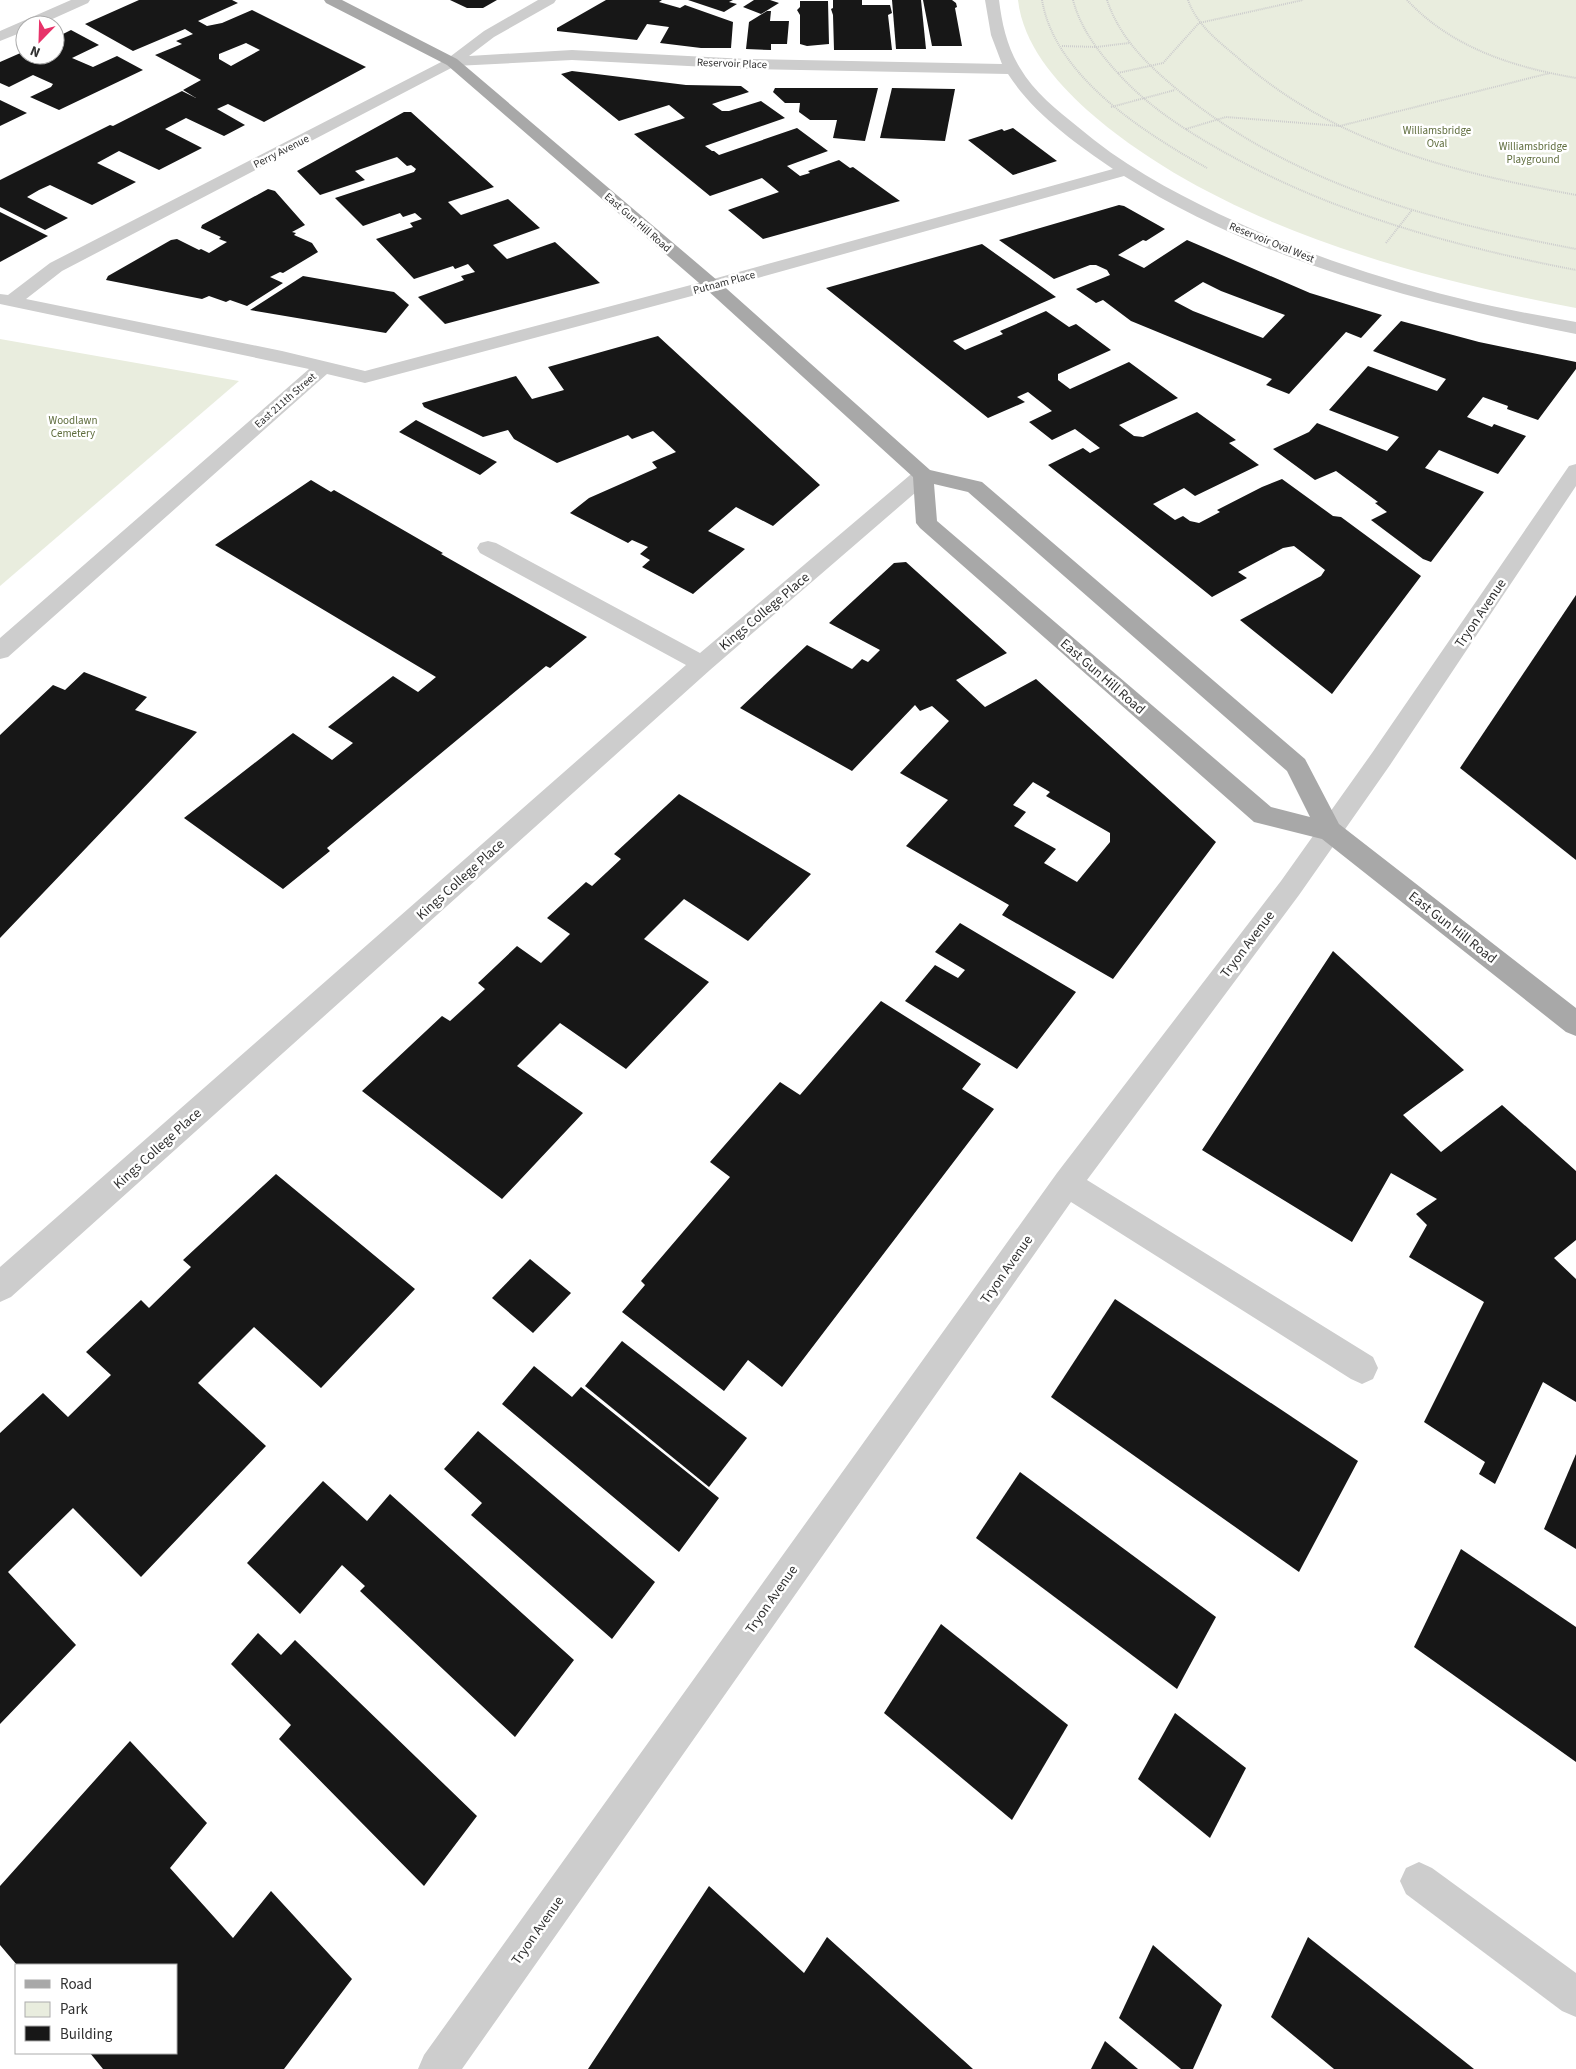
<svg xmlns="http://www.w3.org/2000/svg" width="1576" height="2069" font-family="'Source Sans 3',sans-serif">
	<rect width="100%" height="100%" fill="#fff"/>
	<!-- green -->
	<g fill="#e9edde">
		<path d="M1018,0H1576V308C1411,277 1215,223 1087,110C1055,81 1023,44 1018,0Z"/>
		<path d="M0,339L239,381L0,586Z"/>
	</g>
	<!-- building -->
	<g fill="#171717" fill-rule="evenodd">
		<path d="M139,0H232L238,3L198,21L207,26L222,23L252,10L366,67L264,122L228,104L217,109L245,125L224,136L186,118L165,129L202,148L159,170L119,151L97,163L136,182L92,205L50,185L39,190L27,197L68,218L45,230L0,207V180L110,125L113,126L182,91L196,98L183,90L201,80L155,55L182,44L176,41L193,34L185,29L133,51L85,24ZM246,43L260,50L231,66L219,59V54Z"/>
		<path d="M450,0H497L483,8H467Z"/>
		<path d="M606,0H662L659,2L680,8L685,5L733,22L731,48H701L660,43L669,27L647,24L637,40L557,31V28Z"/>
		<path d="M688,0H733L729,2L737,4L724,12Z"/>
		<path d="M754,0H770L779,3L761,14L743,7Z"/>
		<path d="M833,0H862V5H890L892,13L888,15L892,50H834L833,15L831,9L833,8Z"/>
		<path d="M892,0H921L926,49H896Z"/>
		<path d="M923,0H952L956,3L957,7L955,8L962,46H932Z"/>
		<path d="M800,1H828L829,44L807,46L800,44V15L797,10L800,7Z"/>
		<path d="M767,11H771L770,21H789L787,44H771V50L746,49L749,22Z"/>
		<path d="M71,30L99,45L72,58L93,67L117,56L143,70L59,110L30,97L51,87L53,84L33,75L9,87L0,83V62L25,51V55H55V38Z"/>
		<path d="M572,71L686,85L741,86L749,92L712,104L722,111H729L761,101L785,118L705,146L712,151H714L719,155L797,128L828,151L787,166L800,176L810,173L808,171L839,160L850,168L853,167L900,201L763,239L728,210L779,192L762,178L710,196L634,134L685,118L669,105L619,121L561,74Z"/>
		<path d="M775,88H878L865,141L833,138L837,120H810L799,112L800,103H785L773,92Z"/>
		<path d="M892,88L955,89L945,141L880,138Z"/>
		<path d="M0,100L27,113L0,126Z"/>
		<path d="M404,112H411L494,187L448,202L461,215L508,199L540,228L493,245L507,259L555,242L600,283L445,324L418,297L464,280L461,276L475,272L468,264L455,269L453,266L414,279L376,239L413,227L410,223L422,219L415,213L403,217L400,213L363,226L335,198L414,172L416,169L411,165L407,166L397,157L355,171L365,180L320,195L297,171Z"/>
		<path d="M1013,128L1057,161L1013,175L968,140L1002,129L1004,131Z"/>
		<path d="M268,189L275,191L305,225L292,232L296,233L294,235L312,243L318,252L283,273L280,272L270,277L283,283L247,306L230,300L226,302L209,296L202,299L106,280L108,276L171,240L177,239L199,250L201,249L209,253L227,242L219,239L221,237L201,228L202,225Z"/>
		<path d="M1119,205L1124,206L1165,229L1146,241L1143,240L1118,255L1144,268L1187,240L1310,293L1382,315L1361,338L1346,332L1289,394L1266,385L1272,379L1131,321L1103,300L1096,303L1076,289L1110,275L1107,270L1096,265H1090L1054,279L999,240ZM1203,282L1221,291L1285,315L1263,338L1193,311L1174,301Z"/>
		<path d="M0,212L48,236L0,262Z"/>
		<path d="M982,244L1056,297L953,341L965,350L1003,334L1000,331L1046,311L1069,327L1076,324L1111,350L1058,374V380L1070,389L1129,362L1178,398L1119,425L1134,436L1143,437L1197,412L1236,440L1229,443L1259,465L1195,496L1184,488L1153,504L1175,520L1183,516L1190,521L1199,523L1220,512L1217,510L1262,487L1282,479L1333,516L1341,517L1421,576L1332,694L1240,620L1321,576L1325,570L1294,546L1283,548L1238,572L1247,578L1212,597L1048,465L1083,448L1090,453L1100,448L1075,429L1052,440L1029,422L1052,411L1028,392L1017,397L1025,402L988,418L826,288Z"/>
		<path d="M303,276L394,292L409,305L386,333L250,310Z"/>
		<path d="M1401,321L1479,342L1576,362V369L1538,420L1507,409L1508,406L1483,397L1467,417L1492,427L1494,424L1526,436L1498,474L1439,450L1425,468L1484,492L1431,562L1423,559L1371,520L1387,512L1375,503L1378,502L1336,471L1315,480L1273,449L1309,432L1317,423L1387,451L1399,437L1329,410L1368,366L1437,391L1446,379L1373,351Z"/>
		<path d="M658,336L820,485L773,526L736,507L708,531L745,549L693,594L642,567L650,560L640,554L648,547L632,540L628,543L570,513L589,498L657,468L652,462L676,452L653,431L632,439L628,435L557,463L514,439L508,430L483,437L424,407L422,403L516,376L532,399L564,390L548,367Z"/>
		<path d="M416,420L497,462L480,475L399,432Z"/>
		<path d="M311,480L331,492L334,490L443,553L441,554L587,637L550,668L546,666L327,848L330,851L283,889L184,818L293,733L332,760L353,743L328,727L393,676L418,692L436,677L215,545Z"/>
		<path d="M906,562L1007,653L956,680L985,707L1036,679L1216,842L1113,979L1002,915L1009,905L906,846L948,800L900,773L949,721L932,706L920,711L915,705L852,771L740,708L807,645L852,669L862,659L868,662L880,650L829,623L894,563ZM1033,782L1050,792L1046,796L1110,833V842L1077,882L1044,863L1056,849L1014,826L1026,812L1013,805Z"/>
		<path d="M1576,595V860L1460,768Z"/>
		<path d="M84,672L147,697L135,710L197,732L0,938V735L53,685L65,690Z"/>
		<path d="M679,794L811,874L748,941L684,899L644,939L709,982L626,1069L560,1023L517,1066L583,1113L502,1199L362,1091L442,1016L450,1021L485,989L478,983L517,946L541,963L570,934L547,918L586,882L592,886L621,859L614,854Z"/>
		<path d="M960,923L1076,992L1017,1069L905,1001L935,965L958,978L965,970L935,952Z"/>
		<path d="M1333,951L1464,1070L1403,1115L1441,1152L1502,1105L1576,1171V1240L1554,1258L1576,1279V1402L1543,1382L1495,1484L1479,1474L1485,1462L1424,1422L1484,1302L1409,1257L1427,1225L1416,1214L1437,1199L1391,1173L1352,1242L1202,1150Z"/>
		<path d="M881,1001L981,1064L962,1089L994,1109L782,1387L748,1360L724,1391L622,1312L645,1285L641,1281L730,1177L710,1162L780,1082L800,1095Z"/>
		<path d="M276,1174L415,1289L321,1388L254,1327L198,1383L266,1446L141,1577L73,1508L8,1572L76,1645L0,1724V1433L43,1393L68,1417L111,1375L86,1352L141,1300L149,1308L191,1267L183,1260Z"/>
		<path d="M530,1259L571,1293L533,1333L492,1298Z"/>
		<path d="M1115,1299L1358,1461L1299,1572L1051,1397Z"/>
		<path d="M622,1341L747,1438L709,1487L585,1386Z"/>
		<path d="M534,1366L572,1397L581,1387L719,1498L679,1552L502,1404Z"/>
		<path d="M478,1431L655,1582L612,1639L471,1515L482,1503L444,1469Z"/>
		<path d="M1576,1454V1549L1544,1529Z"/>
		<path d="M1020,1472L1216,1617L1177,1689L976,1538Z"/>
		<path d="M323,1481L367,1521L390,1494L574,1660L515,1737L360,1591L365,1586L342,1565L300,1614L247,1563Z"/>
		<path d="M1461,1549L1576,1627V1762L1414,1647Z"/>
		<path d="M941,1624L1068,1725L1012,1820L884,1713Z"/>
		<path d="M258,1633L281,1655L295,1640L477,1816L424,1886L279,1739L291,1725L231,1664Z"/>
		<path d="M1175,1713L1246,1768L1210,1838L1138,1779Z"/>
		<path d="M130,1741L207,1823L170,1868L233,1938L271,1891L352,1979L284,2069H103L90,2053H176V1965H17L0,1945V1886Z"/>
		<path d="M709,1886L804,1973L827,1937L973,2069H588Z"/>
		<path d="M1308,1937L1474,2069H1334L1271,2017Z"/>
		<path d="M1153,1945L1222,2005L1193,2069H1181L1119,2018Z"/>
		<path d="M1105,2041L1138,2069H1091Z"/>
	</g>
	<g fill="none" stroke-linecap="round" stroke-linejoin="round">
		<!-- path -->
		<g stroke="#cdcdcd" stroke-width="2" stroke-dasharray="1 1" stroke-linecap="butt">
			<path d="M1042,0C1055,77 1145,133 1207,168"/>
			<path d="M1073,0C1080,27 1097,50 1115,70C1144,103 1180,127 1217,148C1327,212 1452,246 1576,270"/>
			<path d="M1107,0C1120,39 1148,65 1179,91C1292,184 1435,222 1576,249"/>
			<path d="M1188,0C1197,25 1217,40 1237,57C1332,143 1453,172 1576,195"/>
			<path d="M1407,0C1452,48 1513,67 1576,78"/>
			<path d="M1062,46L1096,47L1129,43"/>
			<path d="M1118,73L1163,63L1199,23L1303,0"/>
			<path d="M1111,107L1175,90"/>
			<path d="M1186,129L1226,117L1340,126L1550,73"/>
			<path d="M1386,243L1412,210"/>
		</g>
		<!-- minor -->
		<g fill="#cdcdcd" fill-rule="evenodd">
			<path d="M71,0H90L88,3L39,25H25V31L0,41V31Z"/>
			<path d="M538,0H556L554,3L494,37L469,56L572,50L746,59L1002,64L991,35L985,0H999C1002,24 1007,47 1020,68C1034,92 1057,110 1078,127C1120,163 1169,190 1219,214C1295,250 1376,278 1458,298C1497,308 1536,315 1576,322V334C1420,303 1261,262 1124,176L718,289L365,383L327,374L8,657L0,659V638L309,369L0,304V294L8,295L50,263L447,59L484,31ZM572,60L746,69L1008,74C1033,113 1075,143 1113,169L706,281L365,371L282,351L26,299L62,271L455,66Z"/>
			<path d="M1576,464V486L1390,765L1299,895L1087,1180L1373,1357L1378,1368L1373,1379L1362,1384L1351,1379L1071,1202L462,2069H418L424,2055L1057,1173L1281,881L1372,753L1569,466Z"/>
			<path d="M923,468L930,470L933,475L930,480L710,670L11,1297L0,1302V1267L686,665L480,553L477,548L480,543L488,541L496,543L700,653L916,470Z"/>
			<path d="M1419,1862L1432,1868L1576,1973V2017L1562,2011L1406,1894L1400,1881L1406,1868Z"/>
		</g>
		<!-- major -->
		<path fill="#a8a8a8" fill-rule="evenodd" d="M324,0H342L457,59L718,281L930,470L982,482L1305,759L1339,824L1576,1008V1036L1566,1032L1322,839L1254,822L920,528L916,523L913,477L706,289L447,65L326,3ZM934,484L968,492L1287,771L1310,817L1271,807L937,521Z"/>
	</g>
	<g text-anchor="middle" stroke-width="5" stroke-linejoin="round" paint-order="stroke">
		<!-- far-street labels -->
		<g font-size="11" fill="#303030" stroke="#fff">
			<text transform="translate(732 63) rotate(2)" y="4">Reservoir Place</text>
			<text transform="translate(281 151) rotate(-27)" y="4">Perry Avenue</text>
			<text transform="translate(638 222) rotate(41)" y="4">East Gun Hill Road</text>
			<text transform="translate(1272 242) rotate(22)" y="4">Reservoir Oval West</text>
			<text transform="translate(724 282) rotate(-15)" y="4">Putnam Place</text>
			<text transform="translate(285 400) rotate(-41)" y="4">East 211th Street</text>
		</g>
		<!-- far-park labels -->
		<g font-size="11" fill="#5e6c3c" stroke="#fff">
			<text x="1437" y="134">Williamsbridge<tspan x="1437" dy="13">Oval</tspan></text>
			<text x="1533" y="150">Williamsbridge<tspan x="1533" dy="13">Playground</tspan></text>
			<text x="73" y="424">Woodlawn<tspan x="73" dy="13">Cemetery</tspan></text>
		</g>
		<!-- street labels -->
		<g font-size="14" fill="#303030" stroke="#fff">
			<text transform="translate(764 611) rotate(-40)" y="5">Kings College Place</text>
			<text transform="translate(1480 613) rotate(-56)" y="5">Tryon Avenue</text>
			<text transform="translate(1103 676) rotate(41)" y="5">East Gun Hill Road</text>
			<text transform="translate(460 879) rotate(-42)" y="5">Kings College Place</text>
			<text transform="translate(1453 927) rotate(38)" y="5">East Gun Hill Road</text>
			<text transform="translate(1247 944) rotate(-53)" y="5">Tryon Avenue</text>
			<text transform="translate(157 1148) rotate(-42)" y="5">Kings College Place</text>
			<text transform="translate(1006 1269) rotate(-55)" y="5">Tryon Avenue</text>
			<text transform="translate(771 1599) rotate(-55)" y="5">Tryon Avenue</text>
			<text transform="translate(537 1930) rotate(-55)" y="5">Tryon Avenue</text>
		</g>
	</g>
	<!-- legend -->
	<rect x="15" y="1964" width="162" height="90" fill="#ffffff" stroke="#acacac"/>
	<rect x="25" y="1980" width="25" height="8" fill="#a8a8a8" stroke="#acacac"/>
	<text x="60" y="1989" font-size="15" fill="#303030">Road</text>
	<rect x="25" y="2002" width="25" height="15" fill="#e9edde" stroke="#acacac"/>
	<text x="60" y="2014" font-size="15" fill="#303030">Park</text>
	<rect x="25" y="2026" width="25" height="15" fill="#171717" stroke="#acacac"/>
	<text x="60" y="2039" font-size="15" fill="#303030">Building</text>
	<!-- north arrow -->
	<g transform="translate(40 40) rotate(203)"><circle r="24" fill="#ffffff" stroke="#acacac"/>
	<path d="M0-4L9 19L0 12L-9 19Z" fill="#e73269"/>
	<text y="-8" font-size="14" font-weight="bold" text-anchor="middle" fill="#303030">N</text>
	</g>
</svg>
